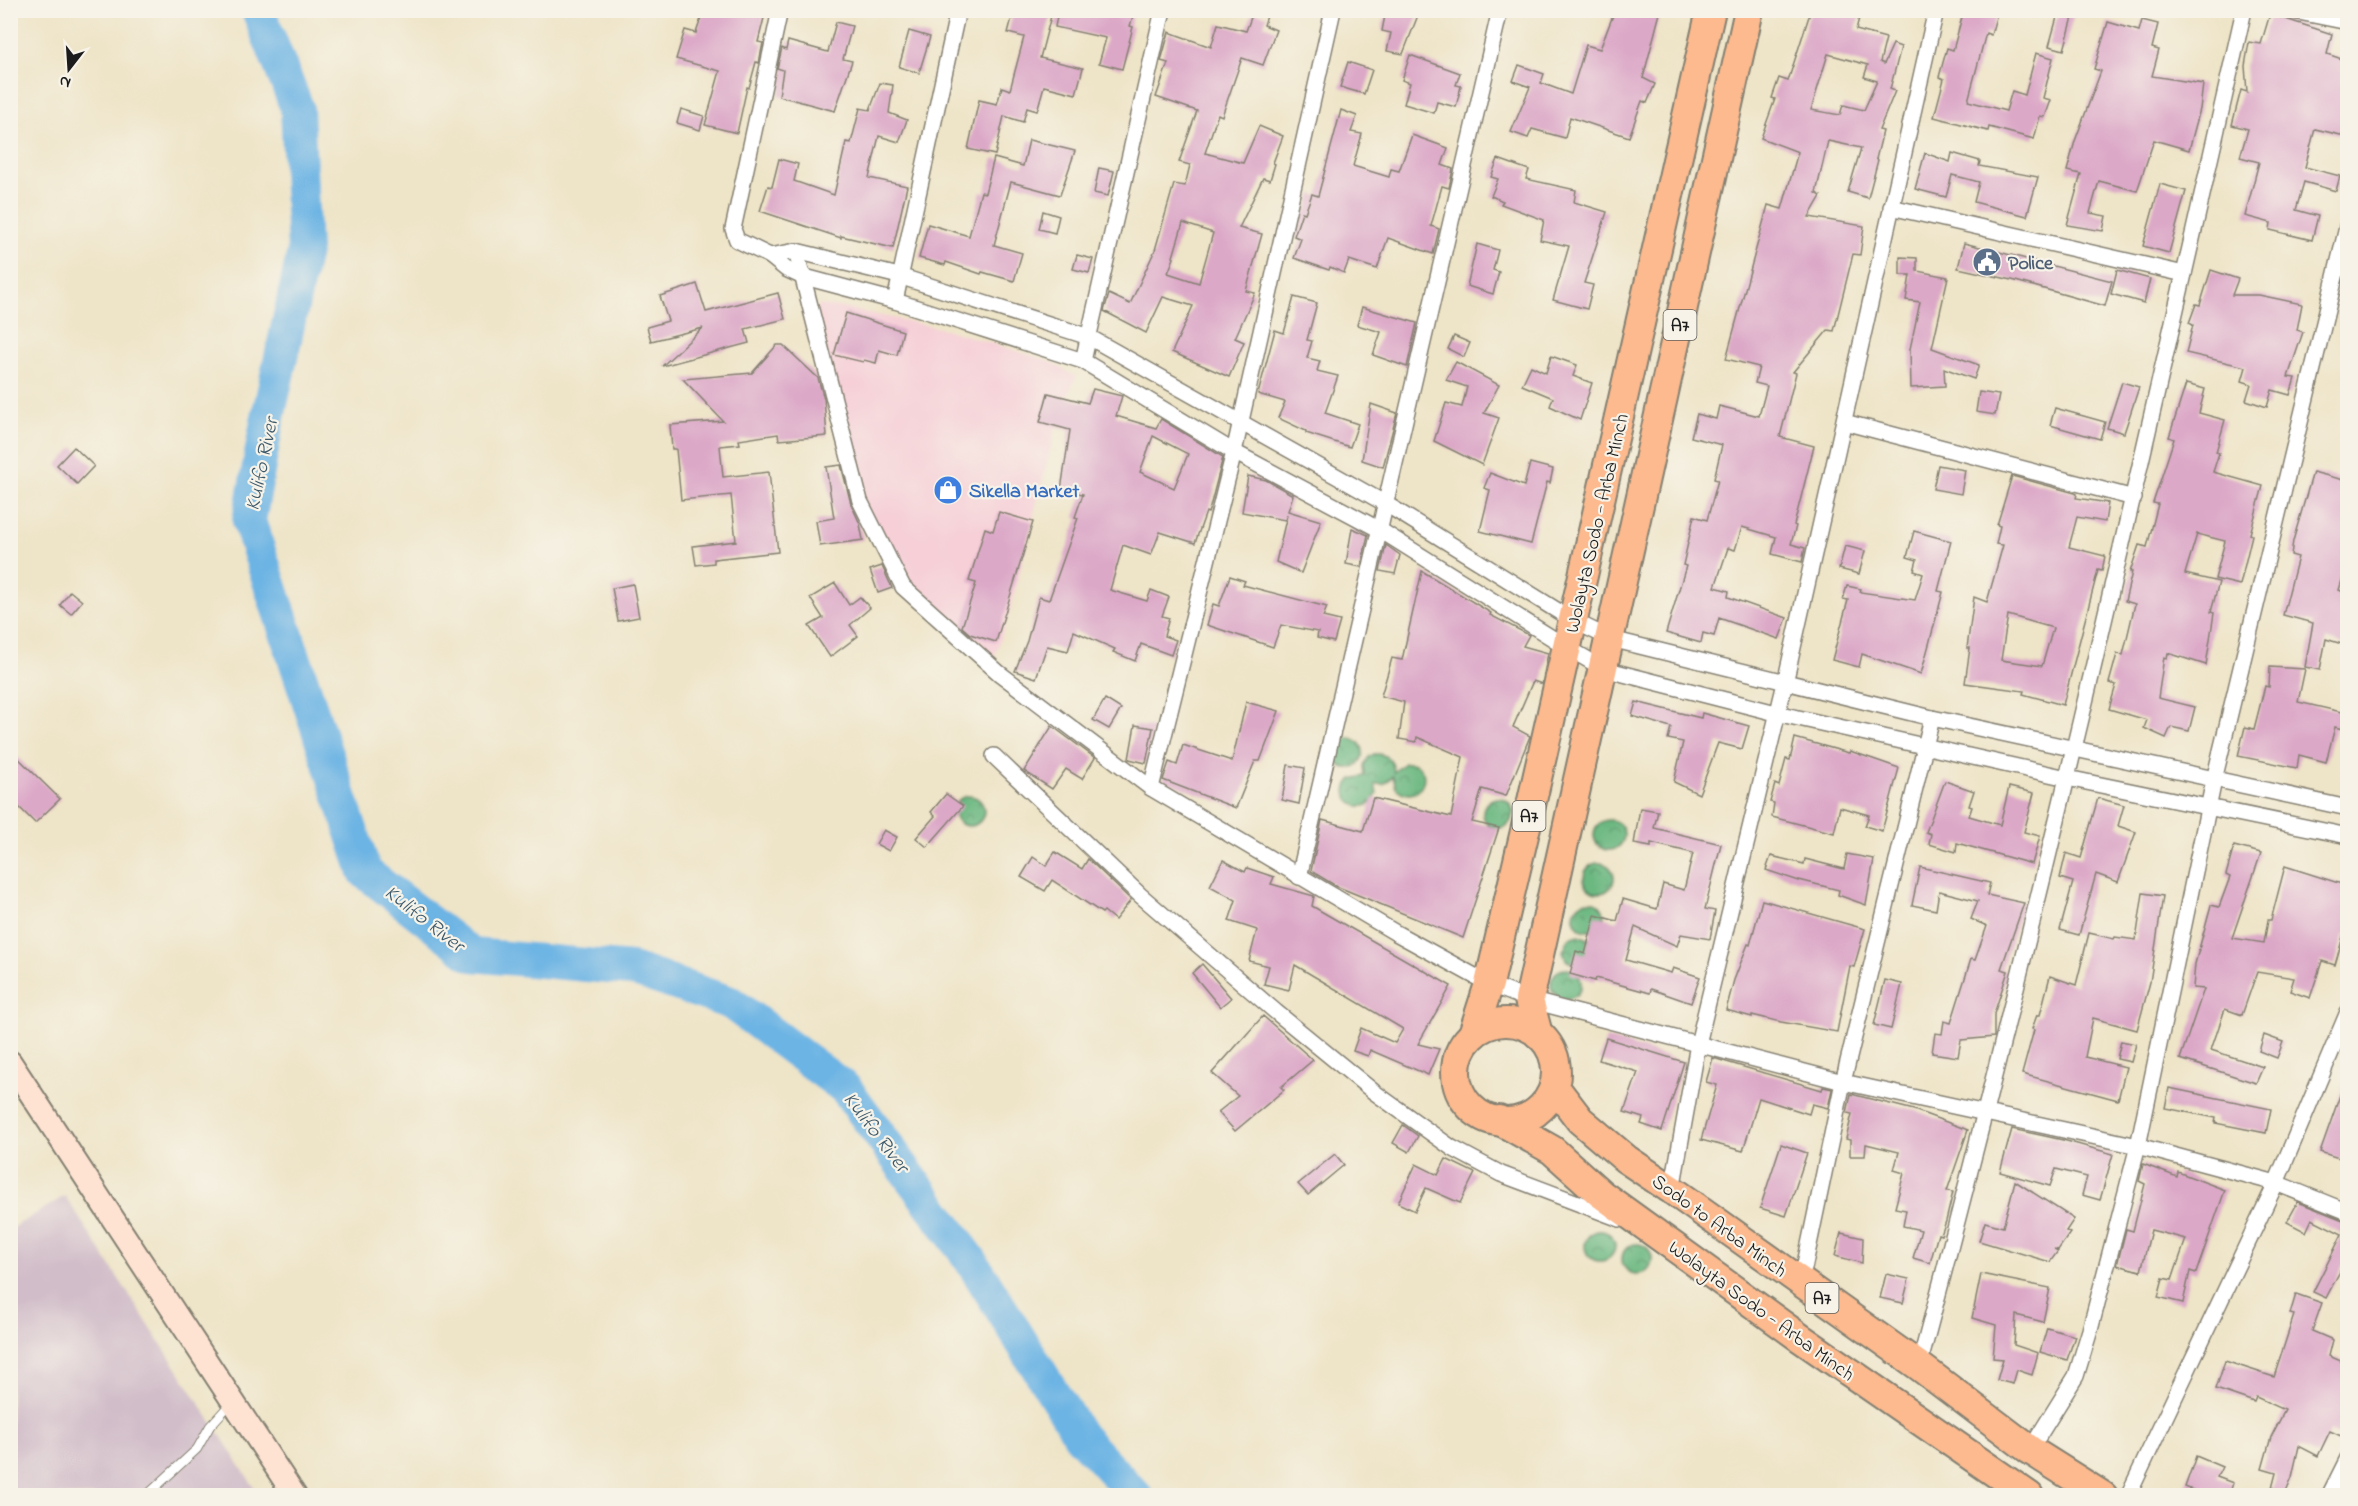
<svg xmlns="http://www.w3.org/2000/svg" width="2358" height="1506" font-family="'Indie Flower',sans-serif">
	<defs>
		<pattern id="forest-crowns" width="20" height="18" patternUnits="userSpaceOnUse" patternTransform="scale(1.5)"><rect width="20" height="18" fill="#6cb881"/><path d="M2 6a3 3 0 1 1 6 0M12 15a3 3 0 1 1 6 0" fill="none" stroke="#589569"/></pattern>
	</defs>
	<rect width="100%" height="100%" fill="#f7f3e8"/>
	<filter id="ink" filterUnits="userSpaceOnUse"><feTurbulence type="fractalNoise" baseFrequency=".0167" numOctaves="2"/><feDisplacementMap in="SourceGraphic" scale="12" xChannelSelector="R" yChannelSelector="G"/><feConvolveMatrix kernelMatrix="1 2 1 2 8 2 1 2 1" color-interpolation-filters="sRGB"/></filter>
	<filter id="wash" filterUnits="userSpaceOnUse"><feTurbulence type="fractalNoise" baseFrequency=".008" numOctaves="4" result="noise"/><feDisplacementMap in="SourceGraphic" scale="24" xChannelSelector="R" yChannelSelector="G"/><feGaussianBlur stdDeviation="1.35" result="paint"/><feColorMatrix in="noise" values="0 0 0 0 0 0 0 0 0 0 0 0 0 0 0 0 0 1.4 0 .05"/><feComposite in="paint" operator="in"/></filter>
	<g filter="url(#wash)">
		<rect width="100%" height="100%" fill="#eee4c7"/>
		<!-- built -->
		<path fill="#f6cfd7" d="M819,305L845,308L948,330L1049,361L1076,377L1058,416L1011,608L991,667L906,593L851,478L817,372L808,322Z"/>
		<!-- industrial -->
		<path fill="#d1bdc9" d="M65,1196L259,1495L11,1496V1229Z"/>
		<!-- forest -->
		<g fill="url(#forest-crowns)" stroke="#446a4e" stroke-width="1.5">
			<circle cx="1348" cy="753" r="15"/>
			<path d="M1374,754C1386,753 1393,760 1394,772L1404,763C1439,760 1422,811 1396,788L1393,776L1384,784H1375L1377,794L1372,803C1354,814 1337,794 1352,779L1365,776L1364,765L1369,757Z"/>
			<circle cx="969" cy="811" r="15"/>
			<circle cx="1498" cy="813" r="15"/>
			<circle cx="1609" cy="835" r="15"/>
			<circle cx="1599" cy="878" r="15"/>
			<circle cx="1589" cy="916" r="15"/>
			<path d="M1579,935L1588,939L1594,948L1575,965L1566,960L1563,951L1569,938Z"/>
			<circle cx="1566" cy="984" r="15"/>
			<circle cx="1600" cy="1246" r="15"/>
			<circle cx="1637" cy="1259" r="15"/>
		</g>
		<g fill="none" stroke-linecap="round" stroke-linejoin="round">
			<!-- river -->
			<path stroke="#6cb4e4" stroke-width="34" d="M258,10L297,108L304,251L267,422L249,521L365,872L472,955L632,969L731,1003L846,1089L970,1259L1080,1436L1136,1496"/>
		</g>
		<g id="blocks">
			<!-- building -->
			<g fill="#dca8c7" fill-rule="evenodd">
				<path d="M704,10H766L758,42L763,43L759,63L756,62L749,88L747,87L737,133L705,125L720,71L676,59L685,30L696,33Z"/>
				<path d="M1014,10H1031L1051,16L1040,58L1083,68L1076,94L1044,86L1037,111L1027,108L1023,122L1004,116L995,155L968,149L979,100L997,104L1002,87L1010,90L1024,37L1008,33Z"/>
				<path d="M1058,10H1116L1133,16L1130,26L1133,27L1122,69L1099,63L1106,38L1055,27Z"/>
				<path d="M1386,10H1420L1403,54L1387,51L1391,33L1382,31Z"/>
				<path d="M1615,10H1650L1660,13L1643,78L1655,84L1647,103L1642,101L1629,137L1570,117L1565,138L1532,129L1528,138L1511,132L1530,87L1513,81L1519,65L1544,74L1541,83L1571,94L1586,45L1600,49Z"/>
				<path d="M1811,10H1861L1856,30L1886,38L1880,62L1884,64L1893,44L1901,47L1890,89L1895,91L1879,130L1883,131L1876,159L1878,160L1868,198L1848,192L1861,148L1828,141L1816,193L1821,196L1809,217L1864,226L1860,255L1853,254L1834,331L1828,330L1793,372L1796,373L1780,437L1814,446L1794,525L1796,526L1791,544L1805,548L1802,562L1772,554L1776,537L1742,527L1735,550L1728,548L1715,587L1729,591L1728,597L1787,618L1779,639L1719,618L1714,636L1703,633L1701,643L1666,633L1686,566L1683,565L1694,516L1707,520L1718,480L1714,479L1722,445L1691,437L1697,414L1716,419L1719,406L1759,416L1767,386L1755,383L1759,367L1726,359L1768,205L1782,209L1798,152L1761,138L1775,99L1772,98L1779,78L1788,81ZM1828,54L1868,65L1864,77L1877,81L1864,110L1843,105L1840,115L1811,110Z"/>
				<path d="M1964,10H1998L1991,35L1986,33L1968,101L2006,111L2012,91L2025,95L2036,53L2053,58L2043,98L2051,100L2045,117L2040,116L2034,139L1989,127L1988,131L1934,117L1944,79L1939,77L1947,48L1953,50Z"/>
				<path d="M2059,10H2075L2064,50L2049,46Z"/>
				<path d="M1253,12L1267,16L1264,25L1276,30L1263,65L1242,58L1222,116L1218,114L1205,153L1243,163L1259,126L1283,136L1273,163L1275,164L1270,180L1263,178L1239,228L1262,234L1246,291L1255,293L1235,338L1244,342L1229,377L1172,352L1193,306L1163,297L1146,333L1104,311L1109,294L1130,304L1155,250L1174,184L1185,186L1190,165L1179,162L1197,111L1156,97L1168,63L1161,61L1169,32L1211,47L1218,24L1246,31ZM1183,223L1213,233L1199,283L1168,273L1174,258L1173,257Z"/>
				<path d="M2270,14L2332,34L2327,54L2348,61V127L2345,136L2315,129L2305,167L2340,176L2336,191L2304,182L2296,210L2318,216L2312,240L2270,230L2271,223L2245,216L2259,162L2240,157L2248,129L2232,125L2241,90L2247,92L2245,66L2249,42L2261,44Z"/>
				<path d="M2142,20L2158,24L2152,48L2159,50L2152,76L2203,84L2200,109L2189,150L2154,140L2137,191L2099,181L2090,213L2106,216L2103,231L2067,225L2081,174L2067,171L2075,141L2101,71L2094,69L2108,22L2139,31Z"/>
				<path d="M836,22L852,26L843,59L852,61L835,111L779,96L783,70L777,68L782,48L786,50L788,41L828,52Z"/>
				<path d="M909,31L930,37L919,73L899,67Z"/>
				<path d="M1410,55L1460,73L1456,85L1461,86L1456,107L1437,102L1434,113L1404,104L1410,83L1402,80Z"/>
				<path d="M1348,62L1372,70L1364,94L1340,87Z"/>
				<path d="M880,83L893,85L889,113L907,120L899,142L879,136L869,178L907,186L893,248L841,236V238L760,211L768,186L772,187L779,159L798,164L794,181L834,195L846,142L851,143L860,108L870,110Z"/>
				<path d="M681,109L704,116L700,130L677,123Z"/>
				<path d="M1341,110L1357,116L1351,132L1362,134L1353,166L1389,177L1391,169L1399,171L1412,135L1448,148L1442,165L1453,169L1449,188L1442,186L1431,226L1439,229L1433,254L1388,238L1377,269L1349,260L1344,273L1330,267L1329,270L1294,258L1301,239L1294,236L1302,212L1305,213L1312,194L1318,196Z"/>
				<path d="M1029,140L1075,151L1060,195L1011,182L994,245L1022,253L1014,281L982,272L981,274L946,262L945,265L919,258L928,224L969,236L981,192L985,193L994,158L1023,166Z"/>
				<path d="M1925,153L1950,162L1952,153L1980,161L1979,166L2038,177L2027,216L1974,202L1979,182L1952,175L1946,197L1915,189Z"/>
				<path d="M1498,159L1529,170L1526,179L1576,190L1574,202L1607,212L1584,283L1593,285L1587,309L1553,300L1569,246L1540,240L1544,220L1501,204L1503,201L1491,196L1498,179L1491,177Z"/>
				<path d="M1099,168L1114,171L1108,196L1094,193Z"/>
				<path d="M2160,184L2186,191L2169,253L2143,246Z"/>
				<path d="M1043,211L1059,216L1055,233L1039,229Z"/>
				<path d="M1964,243L2112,281L2105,306L2012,280L1958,268Z"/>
				<path d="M1477,244L1498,250L1493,270L1499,272L1493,294L1467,286Z"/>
				<path d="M1077,255L1093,259L1089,273L1073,269Z"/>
				<path d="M1900,257L1917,258V271L1948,277L1932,348L1979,365L1974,379L1944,368L1945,386L1911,388L1910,349L1920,302L1906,300L1910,275H1900Z"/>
				<path d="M2117,270L2150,279L2144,303L2111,294Z"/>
				<path d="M2211,270L2238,279L2232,295H2259L2302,304L2297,330L2303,332L2288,377L2295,378L2290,395L2272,390L2267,407L2246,400L2251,384L2242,381L2246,367L2186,353L2193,325L2189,323L2196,304L2200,305Z"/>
				<path d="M697,284L706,312L778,293L785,319L745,329L749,343L662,366L703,328L651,341L647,327L668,321L660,296Z"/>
				<path d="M1294,297L1317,303L1307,340L1312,341L1307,358L1320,361L1317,371L1338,376L1325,413L1358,424L1350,447L1306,433V431L1278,418L1285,402L1258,394L1275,330L1284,333Z"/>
				<path d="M1362,307L1417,323L1407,367L1373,355L1381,332L1357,325Z"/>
				<path d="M846,313L903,331L897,355L879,350L876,363L864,360L863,362L834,355Z"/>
				<path d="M1454,336L1470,343L1464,357L1448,349Z"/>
				<path d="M777,345H783L818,378L824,399L827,436L779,440L778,434L739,440L740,444L720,446L723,477L769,472L778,552L714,559V563L696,565L693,546L736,541L731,495L681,500L676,449H672L670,425L723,421L683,379L752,373Z"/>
				<path d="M1551,356L1577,365L1573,376L1592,383L1580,420L1550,406L1553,398L1522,385L1531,366L1546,373Z"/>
				<path d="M1456,362L1499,385L1484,413L1499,418L1482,465L1434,441L1446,403L1462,407L1467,387L1446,380Z"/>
				<path d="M2122,382L2139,387L2124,433L2107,428Z"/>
				<path d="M2186,384L2205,389L2199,413L2225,420L2216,452L2219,453L2213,472L2263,486L2250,534L2252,535L2240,585L2215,579L2225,541L2197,534L2185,574L2219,582L2211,612L2214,613L2206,665L2168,653L2167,658L2164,657L2158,698L2195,707L2189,731L2171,727L2166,738L2144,728L2147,720L2109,709L2116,685L2109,683L2117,654L2123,655L2135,604L2125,601L2132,572H2130L2139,545L2147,547L2158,504L2153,503L2174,439L2169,437Z"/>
				<path d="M1093,389L1122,396L1116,416L1156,428L1161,419L1223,457L1210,507L1208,513L1206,512L1195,543L1160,532L1151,555L1123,545L1110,590L1147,601L1151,590L1169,597L1162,616L1169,618L1164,636L1176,640L1171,655L1141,644L1135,661L1113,652L1115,649L1074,631L1068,651L1047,646L1036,678L1015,671L1027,641L1039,597L1049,600L1078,518L1075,517L1083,494L1061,490L1070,430L1040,422L1048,393L1088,403ZM1153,436L1188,454L1174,488L1140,472Z"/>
				<path d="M1979,392L1999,395L1995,415L1976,412Z"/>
				<path d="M1371,404L1397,413L1383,467L1362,460Z"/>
				<path d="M2055,408L2105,422L2100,439L2050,425Z"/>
				<path d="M74,447L94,466L77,484L57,465Z"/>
				<path d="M1530,463L1553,469L1550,483L1547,482L1531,544L1480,531L1490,490L1484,488L1490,473L1524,486Z"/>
				<path d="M841,465L851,504L860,524L863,540L820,546L816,521L834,518L826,467Z"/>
				<path d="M1938,465L1965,470L1961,494L1933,489Z"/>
				<path d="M2313,472L2348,481V543L2344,558L2348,560L2339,590L2348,594V646L2326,639L2320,670L2305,667L2313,623L2283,615L2298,557L2291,555L2293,541Z"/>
				<path d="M1248,476L1266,480L1293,495L1288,511L1321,521L1301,573L1276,562L1287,515L1285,520L1242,512Z"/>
				<path d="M2012,476L2075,493L2077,494L2076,498L2108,503L2105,522L2077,517L2069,547L2105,556L2102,571L2098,570L2063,705L2023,694L2024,691L1965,683L1970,648H1967L1974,597L1987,602L2003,545L1996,544L2000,526L1997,525ZM2008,615L2053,628L2042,666L2001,660Z"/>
				<path d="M999,512L1033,522L996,642L970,634L962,627L976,583L969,581L985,528L993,531Z"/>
				<path d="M1352,528L1368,535L1361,567L1346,564Z"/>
				<path d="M1914,531L1951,541L1938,591L1943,592L1921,674L1862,654L1859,667L1832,660L1848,600L1843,599L1847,586L1861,589L1860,592L1915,600L1923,574L1914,571L1917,560L1907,557Z"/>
				<path d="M1386,545L1400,555L1395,574L1380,571Z"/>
				<path d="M1845,546L1865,551L1859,574L1839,569Z"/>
				<path d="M882,566L892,588L878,593L870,570Z"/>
				<path d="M1422,571L1491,613L1490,615L1529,635L1523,646L1548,653L1542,684L1533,681L1513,727L1530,736L1506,796L1482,789L1472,822L1499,828L1463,938L1336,886L1311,871L1322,820L1363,831L1373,798L1451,817L1463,757L1417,737L1416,742L1399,739L1404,702L1381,696L1392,658L1402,660Z"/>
				<path d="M1230,576L1245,581L1243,585L1327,607L1323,617L1340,621L1334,642L1317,638L1318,632L1281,625L1273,647L1207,625L1213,604L1219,606Z"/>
				<path d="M835,583L849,605L860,597L870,608L850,625L858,636L830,657L809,626L823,618L810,598Z"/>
				<path d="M633,584L639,617L618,621L612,588Z"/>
				<path d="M70,591L82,601L71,614L60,605Z"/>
				<path d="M2270,667L2305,669L2298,702L2346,713L2342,729L2335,727L2326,762L2299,755L2297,768L2238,756L2245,727L2254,729L2265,686L2269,687Z"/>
				<path d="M1105,699L1121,709L1109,729L1093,720Z"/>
				<path d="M1246,702L1279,711L1260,761H1255L1236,808L1163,780L1169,762L1177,765L1183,745L1232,761Z"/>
				<path d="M1636,702L1701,718L1702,713L1749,726L1742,749L1718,743L1699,794L1674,782L1683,742L1668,739L1671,727L1632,716Z"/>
				<path d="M1135,725L1153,728L1146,763L1129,759Z"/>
				<path d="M1052,726L1095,758L1082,779L1066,769L1052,789L1024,771Z"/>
				<path d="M1795,738L1849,753L1850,751L1899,768L1882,831L1865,826L1869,815L1840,807L1834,833L1772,817L1774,803L1770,802L1775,784L1779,786L1786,759L1790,760Z"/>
				<path d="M10,750L60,799L35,823L10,798Z"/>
				<path d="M1288,765L1305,768L1299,804L1282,800Z"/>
				<path d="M1945,781L1974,791L1969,806L1972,807L1969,816L2000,825L2009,787L2034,793L2024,832L2040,836L2032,864L1957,843L1956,852L1929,844L1931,834L1926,832Z"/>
				<path d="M946,794L963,806L927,847L916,838L935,816L931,812Z"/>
				<path d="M2098,798L2124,805L2118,826L2136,832L2118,882L2096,874L2079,935L2060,930L2073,882L2060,878L2066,853L2081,858Z"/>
				<path d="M1640,808L1658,811L1654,828L1721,844L1705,909L1715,911L1710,939L1681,934L1677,946L1635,927L1626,960L1671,973L1673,968L1700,977L1691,1003L1651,989L1650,993L1596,978L1595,981L1570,974L1576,951L1585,954L1595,915L1617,921L1623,899L1657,909L1663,884L1684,890L1693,853L1651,843V847L1634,844Z"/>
				<path d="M884,830L897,837L889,851L876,844Z"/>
				<path d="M2234,846L2261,853L2232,938L2264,943L2268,920H2271L2285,866L2348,886V934L2344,933L2335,965L2322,961L2310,998L2290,991L2294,978L2257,972L2242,1015L2225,1009L2211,1050L2263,1067L2256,1083L2180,1059L2204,989L2193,988L2195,964L2211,905L2219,907L2230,877L2226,875Z"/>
				<path d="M1055,852L1082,869L1088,859L1131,900L1115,920L1104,911L1102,913L1052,880L1045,891L1021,877L1033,857L1046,866Z"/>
				<path d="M1847,854L1874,859L1866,905L1838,895L1839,890L1799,880V881L1766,870L1771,856L1804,864L1805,859L1844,869Z"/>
				<path d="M1223,860L1245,872L1247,868L1274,877L1271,884L1314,896L1312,906L1451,986L1418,1044L1439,1049L1428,1075L1370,1050L1368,1056L1353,1051L1361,1028L1395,1043L1403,1029L1295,965L1289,990L1264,984L1269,966L1249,961L1257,930L1229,921L1236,900L1210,886Z"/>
				<path d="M1920,867L1990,883L1987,895L2024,903L2001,969L2008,971L1994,1014V1037L1961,1040L1958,1057L1932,1053L1935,1033L1942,1034L1944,1021L1951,1023L1971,959L1975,960L1987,926L1971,919L1978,901L1939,891L1936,910L1912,905Z"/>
				<path d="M2143,893L2163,896L2150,982L2137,1030L2093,1018L2085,1057L2126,1067L2118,1100L2022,1074L2034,1030L2032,1029L2037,1015H2040L2050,976L2076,985L2089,933L2114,939L2115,937L2136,940Z"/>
				<path d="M1762,900L1865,929L1854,967L1850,966L1837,1032L1781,1022L1752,1015V1017L1726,1010L1734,980L1748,944L1750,945Z"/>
				<path d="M1202,964L1231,998L1220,1007L1192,973Z"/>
				<path d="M1885,980L1902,984L1891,1029L1874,1025Z"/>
				<path d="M1263,1016L1313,1060L1281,1087L1284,1090L1235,1131L1218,1112L1238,1096L1212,1073Z"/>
				<path d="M2264,1035L2283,1042L2277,1058L2259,1051Z"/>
				<path d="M1606,1038L1684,1062L1662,1131L1641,1124L1643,1118L1624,1112L1638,1072L1599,1060Z"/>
				<path d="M2121,1041L2136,1044L2131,1062L2117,1059Z"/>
				<path d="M1713,1058L1822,1090L1823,1087L1832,1089L1828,1108L1812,1104L1809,1114L1759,1098L1743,1151L1701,1140L1717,1085L1706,1082Z"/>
				<path d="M2345,1081H2348V1161L2320,1152Z"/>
				<path d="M2169,1088L2271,1109L2266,1133L2215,1123L2216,1118L2165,1108Z"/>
				<path d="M1851,1094L1914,1110L1968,1130L1947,1191L1953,1192L1946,1221L1941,1235L1938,1234L1930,1263L1913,1258L1921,1230L1903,1226L1906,1210L1895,1208L1904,1173L1894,1170L1899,1152L1866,1144L1865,1156H1850V1140L1846,1139L1852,1114L1847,1113Z"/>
				<path d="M1403,1125L1418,1136L1409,1152L1393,1143Z"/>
				<path d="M2012,1129L2063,1140L2113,1154L2100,1200L2082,1195L2087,1177L2056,1169L2050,1186L2000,1172Z"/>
				<path d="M1781,1144L1807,1153L1786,1216L1760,1208Z"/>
				<path d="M1335,1154L1344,1165L1308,1195L1298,1184Z"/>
				<path d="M1446,1159L1475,1173L1460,1203L1426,1188L1415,1211L1398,1203L1416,1164L1438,1175Z"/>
				<path d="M2143,1164L2177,1177L2178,1172L2225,1190L2196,1273L2190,1271L2183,1303L2158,1297L2163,1278L2172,1280L2186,1239L2151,1230L2141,1271L2117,1265L2126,1229L2133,1231L2145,1184L2139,1181Z"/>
				<path d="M2015,1181L2074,1219L2066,1231L2070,1233L2058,1250L2054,1249L2058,1251L2050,1262L1979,1241L1985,1222L2003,1227Z"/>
				<path d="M2298,1202L2348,1222V1256L2326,1298L2313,1292L2342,1234L2312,1219L2306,1232L2287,1222Z"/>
				<path d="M1841,1233L1863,1238L1862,1263L1835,1256Z"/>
				<path d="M1886,1274L1909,1279L1903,1303L1880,1298Z"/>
				<path d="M1981,1274L2050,1288L2043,1322L2016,1315L2014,1345L2038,1353L2032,1375L2017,1370L2013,1384L1997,1380L2003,1359L1993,1358L1996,1325L1972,1318Z"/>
				<path d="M2296,1294L2322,1303L2312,1331L2333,1340L2329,1356L2348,1364V1422L2341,1436L2330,1431L2318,1456L2299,1446L2292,1477L2284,1496H2270L2276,1473L2262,1469L2271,1437L2285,1410L2256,1397L2254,1402L2216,1389L2225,1361L2274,1377L2294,1315L2290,1314Z"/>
				<path d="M2047,1328L2075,1336L2067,1360L2040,1352Z"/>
				<path d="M2196,1456L2222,1467L2217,1477L2233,1483L2229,1496H2207L2185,1487Z"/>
			</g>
		</g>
	</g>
	<g filter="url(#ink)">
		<use href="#blocks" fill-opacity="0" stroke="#858072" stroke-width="1.5"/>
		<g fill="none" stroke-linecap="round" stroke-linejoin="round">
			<!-- lane casing -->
			<g stroke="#858072" stroke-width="10">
				<path id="lane" d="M146,1496L197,1449L210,1426L231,1403"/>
			</g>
			<!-- street casing -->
			<g stroke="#858072" stroke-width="18">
				<g id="street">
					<path d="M780,10L733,229L737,240L770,256L786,269L801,276L895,301L1083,361L1234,452L1380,530L1568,648L1604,669L1776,713L2067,778L2348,836"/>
					<path d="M2289,10L2348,22"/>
					<path d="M1891,207L2184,274"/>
					<path d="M796,251L860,501L903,587L999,673L1151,788L1396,933L1489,984L1529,1000L1843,1082L2138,1146L2276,1183L2348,1212"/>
					<path d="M770,256L796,251L899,276L1089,337L1386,504L1574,621L1611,639L1932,718L2348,808"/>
					<path d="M895,301L958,10"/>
					<path d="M1083,361L1163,10"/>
					<path d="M1844,422L2134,498"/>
					<path d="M994,756L1140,895L1276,1012L1374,1092L1452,1148L1501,1174L1620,1219"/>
					<path d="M1151,788L1234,452L1333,10"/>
					<path d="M1299,877L1500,10"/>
					<path d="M1672,1190L1698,1044L1785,683L1936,10"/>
					<path d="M1801,1283L1843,1082L1932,718"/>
					<path d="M1919,1366C2039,917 2141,464 2244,10"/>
					<path d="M2030,1450L2076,1376L2090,1330L2138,1146L2214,780L2348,223"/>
					<path d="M2128,1496L2276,1183L2348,1012"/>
					<path d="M2329,1496L2348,1458"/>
				</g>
			</g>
			<!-- secondary casing -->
			<g stroke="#858072" stroke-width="26">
				<path id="secondary" d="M10,1062L295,1496"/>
			</g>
			<!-- highway casing -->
			<g stroke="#858072" stroke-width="32">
				<g id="highway">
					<circle cx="1506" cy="1072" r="50"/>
					<path d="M1473,1034L1489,984L1529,814L1711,10"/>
					<path d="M1538,1034L1529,1000L1749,10"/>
					<path d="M1554,1086L1580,1120L1626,1159L1672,1190L1919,1366L2030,1450L2103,1496"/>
					<path d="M1499,1120L1552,1150L1601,1194L1799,1337L2029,1496"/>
				</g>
			</g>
			<!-- lane -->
			<use href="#lane" stroke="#fff" stroke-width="8"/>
			<!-- street -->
			<use href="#street" stroke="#fff" stroke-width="15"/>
			<!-- secondary -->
			<use href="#secondary" stroke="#fee3d2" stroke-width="22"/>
			<!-- highway -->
			<use href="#highway" stroke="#fcba8e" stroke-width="28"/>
		</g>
	</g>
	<!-- icons -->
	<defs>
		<g id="civic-disc" transform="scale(1.5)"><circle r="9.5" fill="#5c6f8a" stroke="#f7f3e8"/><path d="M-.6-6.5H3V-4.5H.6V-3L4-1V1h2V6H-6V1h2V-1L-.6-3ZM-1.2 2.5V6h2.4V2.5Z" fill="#fff"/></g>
		<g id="shop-disc" transform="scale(1.5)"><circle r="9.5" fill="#3f7fe0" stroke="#f7f3e8"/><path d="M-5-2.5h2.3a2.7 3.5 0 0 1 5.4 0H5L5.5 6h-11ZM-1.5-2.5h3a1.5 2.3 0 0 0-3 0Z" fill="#fff"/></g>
	</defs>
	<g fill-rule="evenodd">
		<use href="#civic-disc" x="1987" y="262"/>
		<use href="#shop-disc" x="948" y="490"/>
	</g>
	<g text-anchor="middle" stroke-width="4.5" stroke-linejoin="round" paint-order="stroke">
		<!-- shield labels -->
		<g fill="#f7f3e8" stroke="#5e5c59" stroke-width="1.5">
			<rect x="1663.5" y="310" width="33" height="30" rx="4.5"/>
			<rect x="1512.5" y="801" width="33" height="30" rx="4.5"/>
			<rect x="1805.5" y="1283" width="33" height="30" rx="4.5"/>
		</g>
		<g font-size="18" font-weight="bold" fill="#1c1c1c">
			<text x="1680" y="331">A7</text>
			<text x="1529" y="822">A7</text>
			<text x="1822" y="1304">A7</text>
		</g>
		<!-- service labels -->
		<g font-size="20" font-weight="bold" fill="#4e5e75" stroke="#f7f3e8" text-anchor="start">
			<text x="2008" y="269">Police</text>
		</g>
		<!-- shop labels -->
		<g font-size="20" font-weight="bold" fill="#366cbe" stroke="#f7f3e8" text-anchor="start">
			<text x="969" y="497">Sikella Market</text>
		</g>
		<!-- street labels -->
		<g font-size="20" fill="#1c1c1c" stroke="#f7f3e8">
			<text transform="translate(1596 523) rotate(-77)" y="7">Wolayta Sodo - Arba Minch</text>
			<text transform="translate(1720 1225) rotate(36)" y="7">Sodo to Arba Minch</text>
			<text transform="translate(1762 1310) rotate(36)" y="7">Wolayta Sodo - Arba Minch</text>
		</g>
		<!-- water labels -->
		<g font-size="21" font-style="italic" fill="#3c596c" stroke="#f7f3e8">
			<text transform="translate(261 464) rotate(-78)" y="7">Kulifo River</text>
			<text transform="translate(425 918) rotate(38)" y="7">Kulifo River</text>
			<text transform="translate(877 1132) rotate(53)" y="7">Kulifo River</text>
		</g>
	</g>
	<!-- margin -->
	<rect width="2358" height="1506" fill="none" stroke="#f7f3e8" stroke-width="36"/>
	<!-- north arrow -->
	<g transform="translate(69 69) rotate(197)" stroke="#f7f3e8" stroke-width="4.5" paint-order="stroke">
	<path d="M0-4.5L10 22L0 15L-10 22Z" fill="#1c1c1c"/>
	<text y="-9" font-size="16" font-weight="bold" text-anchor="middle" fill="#1c1c1c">N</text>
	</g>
</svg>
